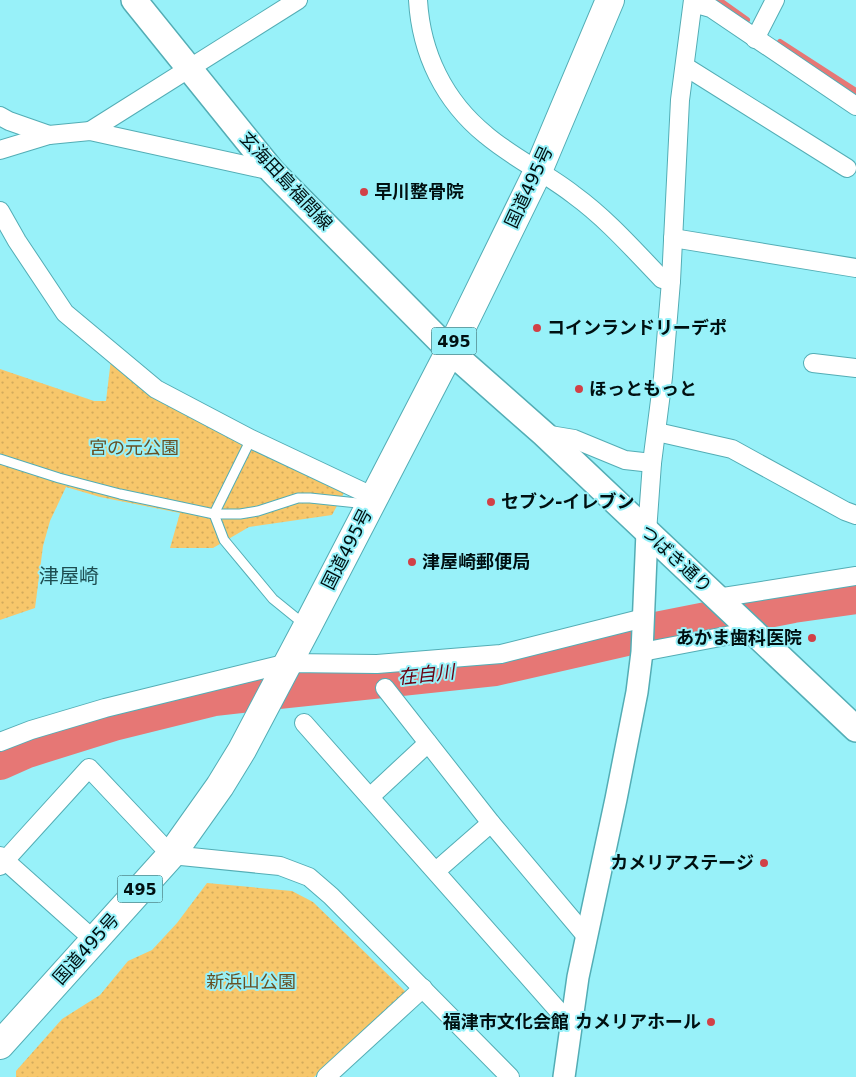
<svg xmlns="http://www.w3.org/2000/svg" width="856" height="1077" font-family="'DejaVu Sans','Noto Sans JP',sans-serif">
	<defs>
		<pattern id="green-dots" width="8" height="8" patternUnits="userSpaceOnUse" patternTransform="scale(1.25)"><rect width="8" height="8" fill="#f7c76b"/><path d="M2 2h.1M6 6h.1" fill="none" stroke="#d2aa5c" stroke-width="1.8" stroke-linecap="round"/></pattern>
	</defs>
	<rect width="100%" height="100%" fill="#98f1f9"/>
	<!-- green -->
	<g fill="url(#green-dots)">
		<path d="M111,359L345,491L332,515L249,527L213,548H170L180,513L100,497L66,487L50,521L43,546L35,608L0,620V369L94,401H106Z"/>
		<path d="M207,883L292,891L313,902L408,994L314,1077H16V1071L62,1019L100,995L128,961L152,950L177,923Z"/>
	</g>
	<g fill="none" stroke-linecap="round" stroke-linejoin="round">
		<!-- stream -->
		<g stroke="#e67775" stroke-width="6">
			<path d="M719,0L747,20"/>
			<path d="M780,42L856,91"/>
		</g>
		<!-- river -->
		<path stroke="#e67775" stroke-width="38" d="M0,761L27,749L113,722L214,697L495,667L631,636L793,604L856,595"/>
		<!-- service casing -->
		<g stroke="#53adb5" stroke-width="11">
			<g id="service">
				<path d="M251,439L214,514L224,540L273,599L305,625"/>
				<path d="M0,459L59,478L120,494L214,514H240L258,511L298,498H310L367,504"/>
			</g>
		</g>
		<!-- minor casing -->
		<g stroke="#53adb5" stroke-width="20">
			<g id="minor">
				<path d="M418,0C421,53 444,101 486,135C513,158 546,173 574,195C607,219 634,250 662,279L671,281"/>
				<path d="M693,3L711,8L856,106"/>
				<path d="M755,39L775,0"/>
				<path d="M686,67L847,168"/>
				<path d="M0,116L9,121L49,135"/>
				<path d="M90,131L298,0"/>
				<path d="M0,150L49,135L90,131L272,171"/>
				<path d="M0,211L17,241L65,313L156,389L251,439L374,497"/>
				<path d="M673,238L856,268"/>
				<path d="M813,363L856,368"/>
				<path d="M657,432L732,449L845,511L856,515"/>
				<path d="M544,434L574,439L625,460L652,463"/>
				<path d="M647,532L652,463L663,377L671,281L680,100L693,0"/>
				<path d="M717,598L856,576"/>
				<path d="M642,652L752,631"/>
				<path d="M385,688L491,823L586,936"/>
				<path d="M304,723L571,1025"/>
				<path d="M0,742L31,730L105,708L288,663L377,664L501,654L644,618"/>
				<path d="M370,797L428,743"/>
				<path d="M0,856L94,940"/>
				<path d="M0,866L89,768L171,855L280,866L309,877L331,896L510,1077"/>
				<path d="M436,871L491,823"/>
				<path d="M326,1077L423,988"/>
			</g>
		</g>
		<!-- tertiary casing -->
		<g stroke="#53adb5" stroke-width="24">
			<path id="tertiary" d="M564,1077L578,977L616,799L637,692L642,652L647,532"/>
		</g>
		<!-- secondary casing -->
		<g stroke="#53adb5" stroke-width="28">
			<path id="secondary" d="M134,0L272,171L450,351L544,434L856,729"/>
		</g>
		<!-- trunk casing -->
		<g stroke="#53adb5" stroke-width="30">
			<path id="trunk" d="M0,1045L171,855L220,786L242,750L307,627L450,351L538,171L610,0"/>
		</g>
		<!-- service -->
		<use href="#service" stroke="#fff" stroke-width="9"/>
		<!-- minor -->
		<use href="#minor" stroke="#fff" stroke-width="18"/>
		<!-- tertiary -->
		<use href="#tertiary" stroke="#fff" stroke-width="21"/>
		<!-- secondary -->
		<use href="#secondary" stroke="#fff" stroke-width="25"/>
		<!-- trunk -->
		<use href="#trunk" stroke="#fff" stroke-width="28"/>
	</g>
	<!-- markers -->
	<g fill="#d14147" stroke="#98f1f9" stroke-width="2">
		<circle cx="364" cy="192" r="5"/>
		<circle cx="537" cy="328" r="5"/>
		<circle cx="579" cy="389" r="5"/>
		<circle cx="491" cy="502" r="5"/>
		<circle cx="412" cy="562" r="5"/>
		<circle cx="812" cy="638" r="5"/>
		<circle cx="764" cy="863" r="5"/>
		<circle cx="711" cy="1022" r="5"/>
	</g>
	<g text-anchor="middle" stroke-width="4" stroke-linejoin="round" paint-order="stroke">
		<!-- shield labels -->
		<g fill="#98f1f9" stroke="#2e5457" stroke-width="1">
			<rect x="431.5" y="327.5" width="45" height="27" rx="4"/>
			<rect x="117.5" y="875.5" width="45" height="27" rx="4"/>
		</g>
		<g font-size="16" font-weight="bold" fill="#001011">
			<text x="454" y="347">495</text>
			<text x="140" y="895">495</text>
		</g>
		<!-- street labels -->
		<g font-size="18" fill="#001011" stroke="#98f1f9">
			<text transform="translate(286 181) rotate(47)" y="6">玄海田島福間線</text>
			<text transform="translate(529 187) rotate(-65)" y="6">国道495号</text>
			<text transform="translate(347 549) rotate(-63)" y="6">国道495号</text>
			<text transform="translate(676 559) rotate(43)" y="6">つばき通り</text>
			<text transform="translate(86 949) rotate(-48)" y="6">国道495号</text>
		</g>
		<!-- poi labels -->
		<g font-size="18" font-weight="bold" fill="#001011" stroke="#98f1f9" text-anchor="start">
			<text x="374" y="198">早川整骨院</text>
			<text x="547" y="334">コインランドリーデポ</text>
			<text x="589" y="395">ほっともっと</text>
			<text x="501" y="508">セブン-イレブン</text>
			<text x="422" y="568">津屋崎郵便局</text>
			<text x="802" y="644" text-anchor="end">あかま歯科医院</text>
			<text x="754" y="869" text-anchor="end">カメリアステージ</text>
			<text x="701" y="1028" text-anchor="end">福津市文化会館 カメリアホール</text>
		</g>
		<!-- park labels -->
		<g font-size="18" fill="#675125" stroke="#98f1f9">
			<text x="134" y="454">宮の元公園</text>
			<text x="251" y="988">新浜山公園</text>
		</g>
		<!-- water labels -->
		<g font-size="19" font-style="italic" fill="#6a0011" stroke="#98f1f9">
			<text transform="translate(426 674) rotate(-6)" y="7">在自川</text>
		</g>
		<!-- quarter labels -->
		<g font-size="20" fill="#1d4d51" stroke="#98f1f9">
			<text x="69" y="583">津屋崎</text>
		</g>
	</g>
</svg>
